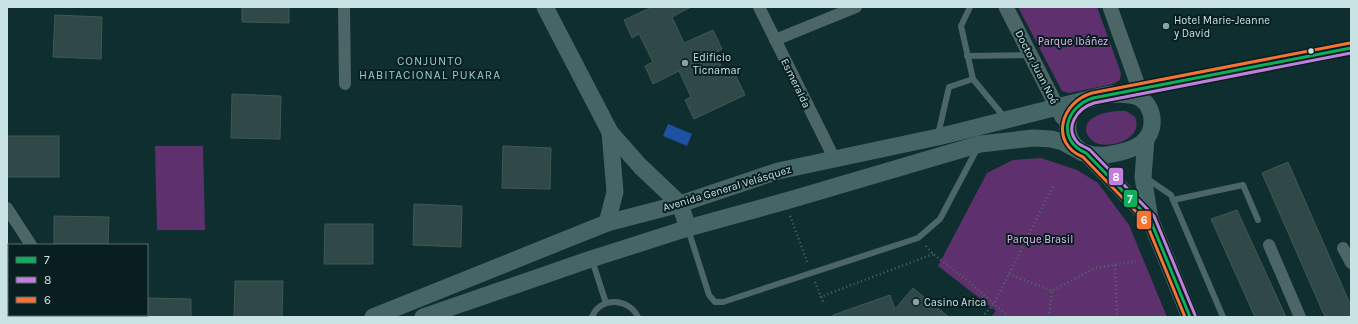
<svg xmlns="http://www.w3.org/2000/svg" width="1358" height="324" font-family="Karla,sans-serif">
	<rect width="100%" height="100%" fill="#0e2e2f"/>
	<!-- green -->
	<g fill="#5e316e">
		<path d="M1018,7H1097L1121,73L1120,80L1113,84L1069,93L1062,91Z"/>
		<path d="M1117,111H1126L1135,117C1144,138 1112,149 1096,143C1092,141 1089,138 1087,134C1081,117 1105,112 1117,111Z"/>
		<path d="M155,146H203L205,230H157Z"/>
		<path d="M1041,158L1077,170L1098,183L1129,225L1167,317H991L996,311L938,266L987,173L1013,160Z"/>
	</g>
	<!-- water -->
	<path fill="#1e51a2" d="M668,124L692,134L687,146L663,136Z"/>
	<!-- building -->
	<g fill="#304948" stroke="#405756">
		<path d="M242,7H289V23L242,22Z"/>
		<path d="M652,7H691L672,17L684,43L713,30L722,49L715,53L727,78L735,74L745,95L694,119L685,100L691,97L679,71L653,84L645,66L653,62L639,34L632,38L624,20Z"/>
		<path d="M55,15L102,17L101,59L53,57Z"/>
		<path d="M232,94L281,96L280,139L231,138Z"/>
		<rect x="7" y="136" width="52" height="41"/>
		<path d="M503,146L551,148L550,189L502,188Z"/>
		<path d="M1288,162L1351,306V317H1325L1262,173Z"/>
		<path d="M414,204L462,206L461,247L413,245Z"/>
		<path d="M1237,210L1286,317H1255L1211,219Z"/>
		<path d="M54,216L109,217L108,245H54Z"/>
		<path d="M325,224H373V264H324Z"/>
		<path d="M235,281H283L282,317H234Z"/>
		<path d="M913,288L949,317H833V315L890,295L895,309Z"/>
		<path d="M147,298L191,299V317H147Z"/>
	</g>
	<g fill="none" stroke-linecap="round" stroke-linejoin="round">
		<!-- path -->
		<g stroke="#506667" stroke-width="2.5" stroke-dasharray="1 3" stroke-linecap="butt">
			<path d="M790,216L808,264"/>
			<path d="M926,246L933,254L967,280L1009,317"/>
			<path d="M1115,265L1117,317"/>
			<path d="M1009,274L1052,291L1095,268L1136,261"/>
			<path d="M815,282L824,304"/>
			<path d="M820,297L933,254"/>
			<path d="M982,317L994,304L1053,186"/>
			<path d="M1049,317L1052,291"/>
		</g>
		<!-- service -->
		<g stroke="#4c6566" stroke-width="6">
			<path d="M970,7L961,26L973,79L1005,118"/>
			<path d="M967,56L1030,55"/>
			<path d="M938,135L949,87L973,79"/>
			<path d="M1146,178L1171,195L1223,317"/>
			<path d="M1173,200L1243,185L1258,220"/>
			<path d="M688,229L709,295L715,302H723L918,238L940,219L977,149"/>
			<path d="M592,260L606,303"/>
			<path d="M592,317C600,296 629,298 638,317"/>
		</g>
		<!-- minor -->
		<g stroke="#4c6566" stroke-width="12">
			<path d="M344,7L345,84"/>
			<path d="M759,7L834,158"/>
			<path d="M775,40L856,7"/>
			<path d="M7,208L31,245"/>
			<path d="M1269,245L1300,317"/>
			<path d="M1343,248L1351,263"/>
			<path d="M77,315L78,317"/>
		</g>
		<!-- tertiary -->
		<g stroke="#4c6566" stroke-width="15">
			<path d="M1006,7L1062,117"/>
			<path d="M1110,7L1142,97"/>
			<path d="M1118,93L1351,48"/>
		</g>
		<!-- secondary -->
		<g stroke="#456566" stroke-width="17">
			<path d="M545,7L610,132L640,166L680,204L688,228"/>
			<path d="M1111,94C1119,94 1127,94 1135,96C1153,102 1157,125 1146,139C1137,151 1103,158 1089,154C1066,148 1060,120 1079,104C1087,98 1100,96 1111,94Z"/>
			<path d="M1146,139L1143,177L1150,219L1190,317"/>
			<path d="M1086,153L1150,219"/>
			<path d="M607,223L615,192L610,132"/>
			<path d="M373,317L607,223L680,204L778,171L938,137L1093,98"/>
			<path d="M423,317L591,259L688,228L786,201L980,144L1033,138L1051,139L1063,142L1083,153"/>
		</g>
		<!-- bus-1 casing -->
		<g stroke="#091e1f" stroke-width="6">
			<path id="bus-1" d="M1190,317L1150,219L1086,153C1056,140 1065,107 1093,98L1351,48"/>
		</g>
		<!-- bus-2 casing -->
		<g stroke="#091e1f" stroke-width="6">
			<path id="bus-2" d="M1195,315L1154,216L1090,150C1086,147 1081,146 1078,143C1063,127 1078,108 1094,103L1351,53"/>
		</g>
		<!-- bus-3 casing -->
		<g stroke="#091e1f" stroke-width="6">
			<path id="bus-3" d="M1185,317L1146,222L1083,157C1049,143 1061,102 1092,93L1350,43"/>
		</g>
		<!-- bus-1 -->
		<use href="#bus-1" stroke="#0daf5c" stroke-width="3"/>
		<!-- bus-2 -->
		<use href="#bus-2" stroke="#c07fdc" stroke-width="3"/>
		<!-- bus-3 -->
		<use href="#bus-3" stroke="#f57335" stroke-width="3"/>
	</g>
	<!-- markers -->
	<g fill="#88a3a5" stroke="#091e1f" stroke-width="1.5">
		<circle cx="1166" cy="26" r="4"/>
		<circle cx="685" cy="63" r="4"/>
		<circle cx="916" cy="302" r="4"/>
	</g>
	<circle fill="#c9e2e4" stroke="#091e1f" stroke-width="1.5" cx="1311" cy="51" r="3.5"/>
	<g text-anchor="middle" stroke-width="4" stroke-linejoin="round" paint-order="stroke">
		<!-- poi labels -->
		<g font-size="11" fill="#c9e2e4" stroke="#091e1f" text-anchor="start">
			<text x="1174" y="24">Hotel Marie-Jeanne<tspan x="1174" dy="13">y David</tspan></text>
			<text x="693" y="61">Edificio<tspan x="693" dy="13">Ticnamar</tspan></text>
			<text x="924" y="306">Casino Arica</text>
		</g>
		<!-- park labels -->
		<g font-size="11" fill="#ebb4f8" stroke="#091e1f">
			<text x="1073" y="45">Parque Ibáñez</text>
			<text x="1040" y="243">Parque Brasil</text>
		</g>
		<!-- street labels -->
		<g font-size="11" fill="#c9e2e4" stroke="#091e1f">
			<text transform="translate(1037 67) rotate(63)" y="4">Doctor Juan Noé</text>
			<text transform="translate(796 83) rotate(64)" y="4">Esmeralda</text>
			<text transform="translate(727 188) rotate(-17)" y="4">Avenida General Velásquez</text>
		</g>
		<!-- neighbourhood labels -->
		<g font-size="12" letter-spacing="1" fill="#96cacd" stroke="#091e1f">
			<text x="430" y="65">CONJUNTO<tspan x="430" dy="14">HABITACIONAL PUKARA</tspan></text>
		</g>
	</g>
	<g stroke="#091e1f" stroke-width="1.5">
		<rect x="1108" y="167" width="16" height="19" rx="4" fill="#c07fdc"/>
		<rect x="1123" y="189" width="15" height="19" rx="4" fill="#0daf5c"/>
		<rect x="1136" y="210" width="16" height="20" rx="4" fill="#f57335"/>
	</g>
	<g font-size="11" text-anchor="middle" font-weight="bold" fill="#fff">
		<text x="1116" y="181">8</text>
		<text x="1130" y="203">7</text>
		<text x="1144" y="224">6</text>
	</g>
	<!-- border -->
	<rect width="1358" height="324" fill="none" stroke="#c9e2e4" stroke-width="16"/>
	<!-- legend -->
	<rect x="8" y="244" width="140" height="72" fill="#091e1f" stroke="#566c6e"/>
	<rect x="16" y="257" width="20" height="6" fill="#0daf5c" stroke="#566c6e"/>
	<text x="44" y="264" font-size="12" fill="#c9e2e4">7</text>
	<rect x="16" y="277" width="20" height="6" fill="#c07fdc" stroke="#566c6e"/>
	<text x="44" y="284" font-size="12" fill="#c9e2e4">8</text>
	<rect x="16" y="297" width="20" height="6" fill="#f57335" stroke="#566c6e"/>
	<text x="44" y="304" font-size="12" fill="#c9e2e4">6</text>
</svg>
